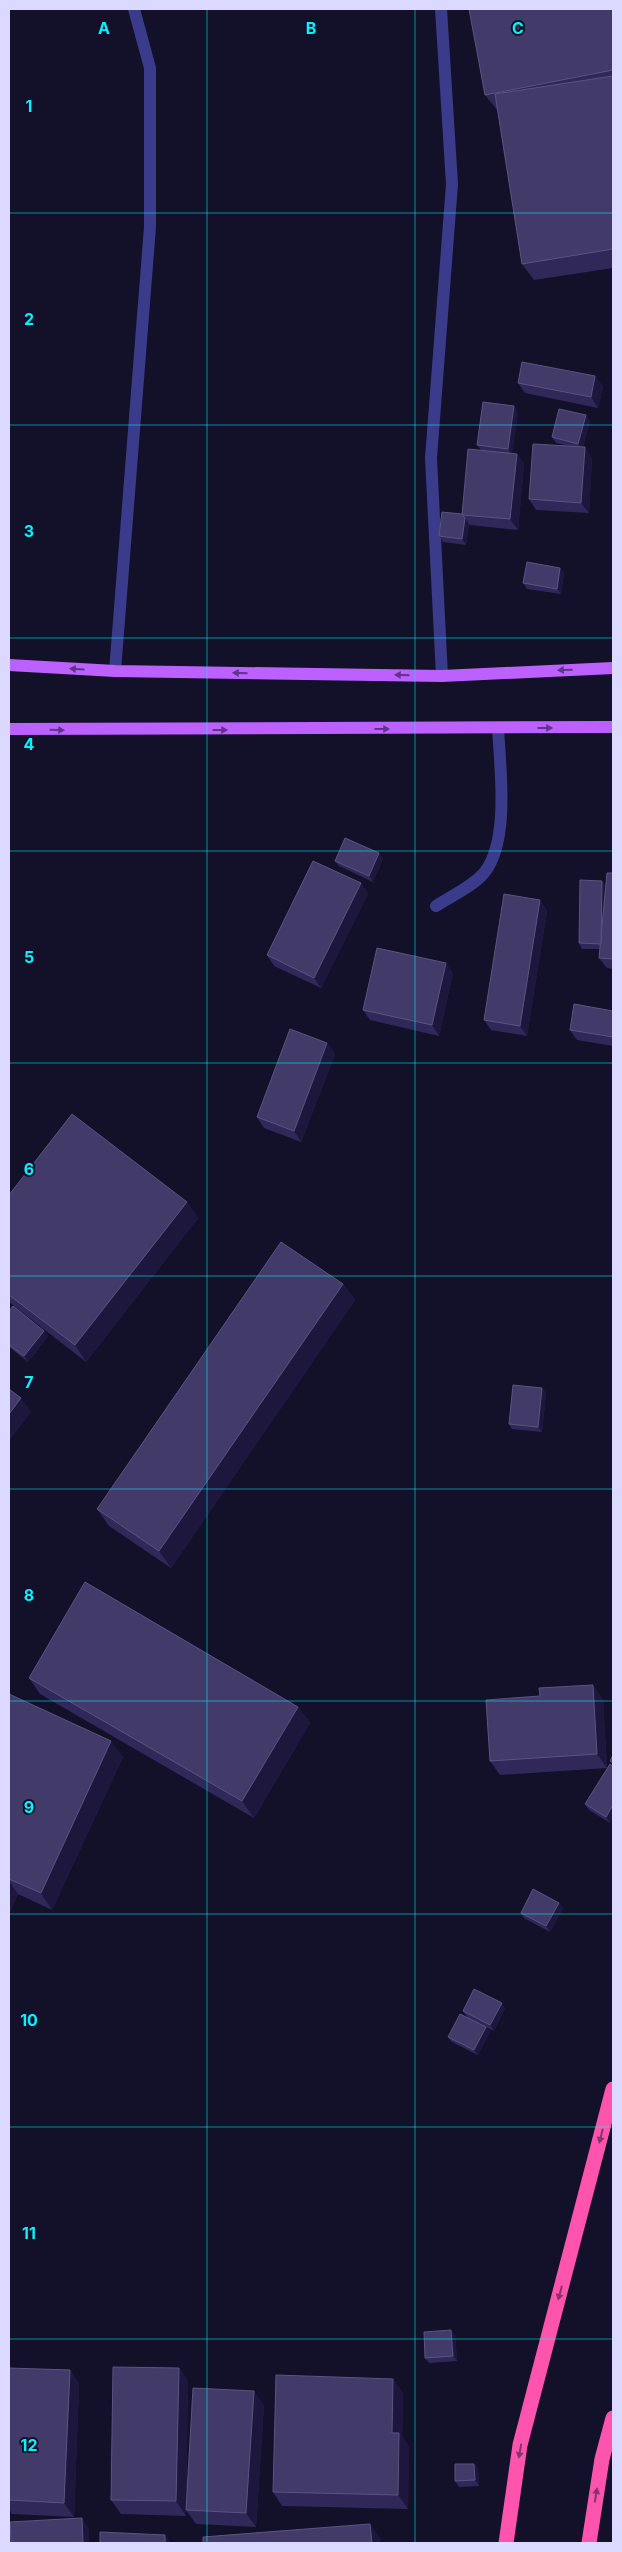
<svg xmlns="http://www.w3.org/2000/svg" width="622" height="2552" font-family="Inter,sans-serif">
	<rect width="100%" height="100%" fill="#13102a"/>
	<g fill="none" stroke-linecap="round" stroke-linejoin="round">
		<!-- minor -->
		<g stroke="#3a3b8a" stroke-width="12">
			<path d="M441,9L452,184L431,458L442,676"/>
			<path d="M115,671L150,227V68L134,9"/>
			<path d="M436,906C451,896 472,887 484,873C510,841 500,767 498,728"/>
		</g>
		<!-- major -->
		<g stroke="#bc60ff" stroke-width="12">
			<path d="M9,665L115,671L442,676L613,668"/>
			<path d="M9,729L613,727"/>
		</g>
		<!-- highway -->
		<g stroke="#ff54ae" stroke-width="15">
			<path d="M506,2543L520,2445L613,2089"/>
			<path d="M589,2543L602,2459L613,2418"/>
		</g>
	</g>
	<!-- wall -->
	<g fill="#302858">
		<path d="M613,9V268L534,280L522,264L498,111L485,95Z"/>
		<path d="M595,376L603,387L598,408L525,393L518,383Z"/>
		<path d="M518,412L512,453L517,454L524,464L518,530L470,525L469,524L466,545L443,542L439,536L462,514L481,450L477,445Z"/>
		<path d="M586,415L590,421L583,447L592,458L589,513L536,510L529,499L569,446L556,443L552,437Z"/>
		<path d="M560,568L564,573L561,594L527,589L523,583Z"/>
		<path d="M379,853L383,859L373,882L339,866L335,861Z"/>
		<path d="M613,873V969L607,968L599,958L600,949H582L579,943L606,886Z"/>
		<path d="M361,883L368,894L321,988L274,966L267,955Z"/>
		<path d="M540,900L547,911L527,1036L491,1030L484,1020Z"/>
		<path d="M453,973L439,1036L370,1020L363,1010Z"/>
		<path d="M613,1011V1046L577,1040L570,1030Z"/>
		<path d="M327,1043L335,1054L301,1142L264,1128L257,1117Z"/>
		<path d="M9,1195L187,1202L198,1218L86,1362L9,1302Z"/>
		<path d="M343,1284L355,1300L171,1568L109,1526L97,1509Z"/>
		<path d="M9,1311L48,1336L28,1362L9,1347Z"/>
		<path d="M542,1388L546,1393L542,1432L512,1429L509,1424Z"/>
		<path d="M29,1678L298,1707L310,1723L254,1818L40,1694Z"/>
		<path d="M9,1694L123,1757L52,1910L18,1894L9,1914Z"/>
		<path d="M603,1699L607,1768L500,1775L490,1761Z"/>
		<path d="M613,1755V1817L610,1823L589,1810L585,1804L613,1765L610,1761Z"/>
		<path d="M559,1903L563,1908L550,1932L524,1918L521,1913Z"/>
		<path d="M505,2008L494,2031L486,2027L490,2032L478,2055L452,2042L448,2037L467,2017L463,2011Z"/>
		<path d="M455,2335L457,2361L429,2363L425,2358Z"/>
		<path d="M9,2368L70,2370L79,2384L74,2517L12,2514L9,2509Z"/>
		<path d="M179,2368L188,2382L186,2516L121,2514L111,2500Z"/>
		<path d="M403,2393L402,2436L409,2447L408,2509L282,2506L273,2492Z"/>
		<path d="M264,2405L256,2527L196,2524L186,2510Z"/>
		<path d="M474,2464L478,2469L479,2486L459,2487L455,2481Z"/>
	</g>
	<!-- shaded-wall -->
	<g fill="#1d173e">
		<path d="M595,376L603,387L598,408L591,397Z"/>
		<path d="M514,406L518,412L512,455L508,449Z"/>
		<path d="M586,415L590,421L582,449L578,444Z"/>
		<path d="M585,447L592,458L589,513L581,503Z"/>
		<path d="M517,454L524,464L518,530L510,519Z"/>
		<path d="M465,518L469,524L466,545L462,539Z"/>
		<path d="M560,568L564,573L561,594L557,589Z"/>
		<path d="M379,853L383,859L373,882L369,876Z"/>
		<path d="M602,881L606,886L601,944Z"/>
		<path d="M361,883L368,894L321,988L314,978Z"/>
		<path d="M540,900L547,911L527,1036L520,1026Z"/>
		<path d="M446,963L453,973L439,1036L432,1025Z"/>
		<path d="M327,1043L335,1054L301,1142L294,1131Z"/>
		<path d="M187,1202L198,1218L86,1362L75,1345Z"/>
		<path d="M343,1284L355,1300L171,1568L159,1551Z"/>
		<path d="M44,1331L48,1336L28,1362L24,1356Z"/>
		<path d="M542,1388L546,1393L542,1432L538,1427Z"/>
		<path d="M21,1398L31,1412L9,1441V1414Z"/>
		<path d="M593,1685L603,1699L607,1768L597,1754Z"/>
		<path d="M298,1707L310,1723L254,1818L242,1801Z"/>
		<path d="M111,1741L123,1757L52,1910L41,1893Z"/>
		<path d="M613,1805V1817L610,1823L606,1817Z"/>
		<path d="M9,1881L18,1894L9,1914Z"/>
		<path d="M559,1903L563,1908L550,1932L546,1926Z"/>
		<path d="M502,2003L505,2008L494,2031L490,2025Z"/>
		<path d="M486,2027L490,2032L478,2055L474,2050Z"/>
		<path d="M451,2330L455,2335L457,2361L453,2356Z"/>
		<path d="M179,2368L188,2382L186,2516L176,2501Z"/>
		<path d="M70,2370L79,2384L74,2517L64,2503Z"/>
		<path d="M393,2379L403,2393L402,2436L409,2447L408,2509L398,2495L392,2433Z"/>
		<path d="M254,2391L264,2405L256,2527L246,2513Z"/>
		<path d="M474,2464L478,2469L479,2486L475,2480Z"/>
		<path d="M82,2518L89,2528V2543H83Z"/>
		<path d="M370,2524L380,2538L381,2543H372Z"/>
		<path d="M165,2535L171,2543H165Z"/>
	</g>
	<!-- building -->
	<g fill="#423b6a" stroke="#5a5481">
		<path d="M469,9H613V70L485,95Z"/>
		<path d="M613,76V249L522,264L495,94Z"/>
		<path d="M522,362L595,376L591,397L518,383Z"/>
		<path d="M483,402L514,406L508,449L477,445Z"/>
		<path d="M559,409L586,415L578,444L552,437Z"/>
		<path d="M533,444L585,447L581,503L529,499Z"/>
		<path d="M468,449L517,454L510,519L462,515Z"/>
		<path d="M442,512L462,514L465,518L462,539L439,536Z"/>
		<path d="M527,562L560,568L557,589L523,583Z"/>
		<path d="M345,838L379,853L369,876L335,861Z"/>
		<path d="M313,861L361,883L314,978L267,955Z"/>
		<path d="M607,873H613V959L599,958Z"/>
		<path d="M580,880L602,881L601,944L579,943Z"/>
		<path d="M504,894L540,900L520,1026L484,1020Z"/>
		<path d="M377,948L446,963L432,1025L363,1010Z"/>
		<path d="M574,1004L613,1011V1037L570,1030Z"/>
		<path d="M290,1029L327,1043L294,1131L257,1117Z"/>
		<path d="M72,1114L187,1202L75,1345L9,1295V1195Z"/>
		<path d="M281,1242L343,1284L159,1551L97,1509Z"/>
		<path d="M13,1306L44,1331L24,1356L9,1345V1311Z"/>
		<path d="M513,1385L542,1388L538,1427L509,1424Z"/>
		<path d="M9,1389L21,1398L9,1414Z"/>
		<path d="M85,1582L298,1707L242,1801L29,1678Z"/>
		<path d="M593,1685L597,1754L490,1761L486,1700L540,1696L539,1688Z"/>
		<path d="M9,1694L111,1741L41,1893L9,1879Z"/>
		<path d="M613,1755V1763L610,1761Z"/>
		<path d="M610,1764L613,1766V1805L606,1817L585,1804Z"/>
		<path d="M533,1889L559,1903L546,1926L521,1913Z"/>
		<path d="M474,1989L502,2003L490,2025L463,2011Z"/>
		<path d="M460,2014L486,2027L474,2050L448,2037Z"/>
		<path d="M451,2330L453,2356L425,2358L424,2332Z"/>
		<path d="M113,2367L179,2368L176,2501L111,2500Z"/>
		<path d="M9,2368L70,2370L64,2503L9,2500Z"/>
		<path d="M276,2375L393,2379L392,2433H399L398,2495L273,2492Z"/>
		<path d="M193,2388L254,2391L246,2513L186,2510Z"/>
		<path d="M455,2464H474L475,2480L455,2481Z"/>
		<path d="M82,2518L83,2543H11L10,2522Z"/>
		<path d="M370,2524L372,2543H203V2537Z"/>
		<path d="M100,2532L165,2535V2543H100Z"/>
	</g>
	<!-- one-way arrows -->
	<defs><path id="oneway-solid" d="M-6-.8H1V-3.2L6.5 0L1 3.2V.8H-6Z" transform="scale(1.25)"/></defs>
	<g fill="#5f348a">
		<use href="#oneway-solid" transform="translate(77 669) rotate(-176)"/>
		<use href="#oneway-solid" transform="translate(565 670) rotate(178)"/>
		<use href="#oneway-solid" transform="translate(240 673) rotate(-179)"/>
		<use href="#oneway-solid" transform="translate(402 675) rotate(-179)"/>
		<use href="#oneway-solid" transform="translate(545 728)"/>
		<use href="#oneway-solid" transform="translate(382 729)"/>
		<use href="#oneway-solid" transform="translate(57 730) rotate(1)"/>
		<use href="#oneway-solid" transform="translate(220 730)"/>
	</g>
	<g fill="#89326c">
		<use href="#oneway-solid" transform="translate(601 2136) rotate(104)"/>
		<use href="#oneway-solid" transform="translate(560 2293) rotate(105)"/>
		<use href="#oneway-solid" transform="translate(520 2451) rotate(100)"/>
		<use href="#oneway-solid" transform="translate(596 2495) rotate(-81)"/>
	</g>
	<!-- grid -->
	<path fill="none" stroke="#05f2ff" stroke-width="1" stroke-opacity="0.55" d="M207,9V2543M415,9V2543M9,213H613M9,425H613M9,638H613M9,851H613M9,1063H613M9,1276H613M9,1489H613M9,1701H613M9,1914H613M9,2127H613M9,2339H613"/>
	<g font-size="16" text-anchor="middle" font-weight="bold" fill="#05f2ff" stroke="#13102a" stroke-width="4" stroke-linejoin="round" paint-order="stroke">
		<text x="104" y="34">A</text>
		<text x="311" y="34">B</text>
		<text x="518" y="34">C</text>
		<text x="29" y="112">1</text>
		<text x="29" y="325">2</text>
		<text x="29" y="537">3</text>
		<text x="29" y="750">4</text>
		<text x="29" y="963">5</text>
		<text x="29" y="1175">6</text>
		<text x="29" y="1388">7</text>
		<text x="29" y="1601">8</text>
		<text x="29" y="1813">9</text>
		<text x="29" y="2026">10</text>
		<text x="29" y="2239">11</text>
		<text x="29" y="2451">12</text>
	</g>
	<!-- border -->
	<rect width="622" height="2552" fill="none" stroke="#dbd9ff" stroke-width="20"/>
</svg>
